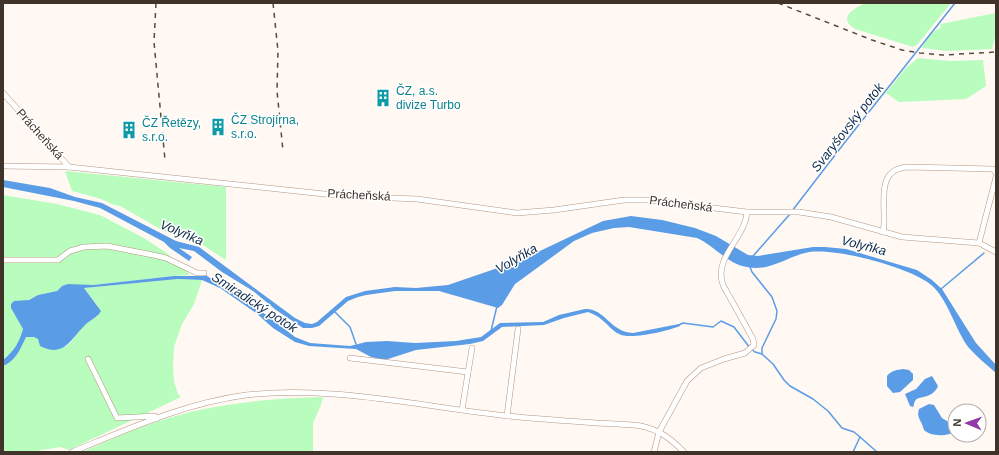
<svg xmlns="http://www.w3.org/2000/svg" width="999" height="455" font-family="Arial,sans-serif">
	<rect width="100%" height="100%" fill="#fff8f3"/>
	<!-- green -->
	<g fill="#b8fdbd">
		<path d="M865,3H951L917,45L913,47L855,29C837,17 854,9 865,3Z"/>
		<path d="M996,13V33L992,49L947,51L922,48C926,39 932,30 941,28L940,24Z"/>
		<path d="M918,58L950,61L983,60L986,86L966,99L899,102L886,93L905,69Z"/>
		<path d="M65,171L226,187V260L195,240L164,231L120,206L114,205L101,199L72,191Z"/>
		<path d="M3,195L57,204L100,215L144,238L168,254L190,275L174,276L93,285L62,286L57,291L38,295L12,308L23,329C19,343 14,351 3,360Z"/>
		<path d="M178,279L202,280L194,304L182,324L174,347L173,366L174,382L178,394L181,397L69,450L60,447L31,452H3V366C15,362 21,348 26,337H34L65,347C70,343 73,340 76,335C80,327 90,321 98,316V306L84,288Z"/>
		<path d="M319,397H323L321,405L313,423V452H82C106,442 131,430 156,422C208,404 264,399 319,397Z"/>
	</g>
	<!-- water -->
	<g fill="#5a9de6">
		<path d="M3,180L50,188L75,197L102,203L176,241L199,247L295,318L305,323L312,324L317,322L346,297L365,291L395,287L416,288L448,285L521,260L603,221L631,216L662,220L695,228L716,236L748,255L758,256L813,247H825L846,249L917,270L932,280L942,289L976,343L996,365V373C987,365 977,357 969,348C955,330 948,298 930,284C909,267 831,246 805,253C785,258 768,272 747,267C727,264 715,246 697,238L629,227L614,228L592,233L574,241L522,279L515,284L502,305L498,308L439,291H395L366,295L358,297L348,301L319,326L312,328H303L276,310L253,291L222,272L194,251L179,248L192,257L189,261L170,248L164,242L100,208L74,201L3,187Z"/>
		<path d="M204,274L257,308L295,337L310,343L350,346L366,342L387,341L415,343L456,341L481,337L500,323L543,322L559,315L585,309C605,308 610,332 633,333L679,324L680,326C668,331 630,340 619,334C612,331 608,324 602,320C598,316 593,314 588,312L564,318L544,325L502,327L483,341L470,344L416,350L385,360L371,357L356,349L309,346L295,342L273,328L256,313L220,288L202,280L178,279L84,288L101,311C97,318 90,320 85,325C70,340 64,358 40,346L38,339L34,337H26C21,348 15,362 3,366V360C14,351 19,343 23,329L11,308V304L14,301L29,300L38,295L57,291L62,286L68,284L93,285L174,276H201Z"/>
		<path d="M903,369L909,370L913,374V380L900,392L893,393L887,386V376C891,371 896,370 903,369Z"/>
		<path d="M932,376L938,386C932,400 918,395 915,401C914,403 914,405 913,407L910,406L905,394L916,389L925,379Z"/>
		<path d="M929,404L934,405L942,418L955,426V432C948,436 931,437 924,430C924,429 922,425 922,424C919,418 917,416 919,409Z"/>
	</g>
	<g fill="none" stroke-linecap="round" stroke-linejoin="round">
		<!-- stream -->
		<g stroke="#5a9de6" stroke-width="1.5">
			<path d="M792,211L842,146L955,3"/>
			<path d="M753,256L790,214"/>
			<path d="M750,267L752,272L772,297L777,311L776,319L762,348V354"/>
			<path d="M941,289L984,253"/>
			<path d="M335,312L350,327L356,344"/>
			<path d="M679,325L683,323L713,327L721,321L734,327L750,348L755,352L762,354L773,364L784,380L790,386L813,399L828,411L842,428L854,432L860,437L853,452"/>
			<path d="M491,331L497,306"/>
			<path d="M860,437L877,452"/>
		</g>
		<!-- minor casing -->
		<g stroke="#b49680" stroke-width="6">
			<g id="minor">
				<path d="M3,93L69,167"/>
				<path d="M3,166L69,167L343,196L417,199L517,213L554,210L624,200H647L747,212H799L831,217L902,237L979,243L996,252"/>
				<path d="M883,232C888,209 872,168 909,167L993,169L996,173"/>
				<path d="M979,243L996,177"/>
				<path d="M3,260H58L70,251L84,247L107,246L153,255L166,258L197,273H204"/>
				<path d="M350,358L468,372"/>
				<path d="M88,359L117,418L155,416L156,419"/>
				<path d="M462,410L472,348"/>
				<path d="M507,416L518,329"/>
				<path d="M72,452C128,429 185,403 246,395C333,385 423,407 508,416C538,419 567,421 597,423C611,424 627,424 641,426C660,430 671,439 684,452"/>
				<path d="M654,452L659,432L687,381L701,368L724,359L745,353L754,345L753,339L723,285C713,257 745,239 747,212"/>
			</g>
		</g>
		<!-- minor -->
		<use href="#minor" stroke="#fff" stroke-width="5"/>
		<!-- rail -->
		<g stroke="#574a42" stroke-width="1.5" stroke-dasharray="5 5" stroke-linecap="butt">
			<path d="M156,3L154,42L165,160"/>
			<path d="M273,3L278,51L277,91L283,151"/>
			<path d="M778,3L872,40L902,50L920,53L943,55L996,52"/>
		</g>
	</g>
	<!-- icons -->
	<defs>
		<g id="building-bare" transform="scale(1.38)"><path d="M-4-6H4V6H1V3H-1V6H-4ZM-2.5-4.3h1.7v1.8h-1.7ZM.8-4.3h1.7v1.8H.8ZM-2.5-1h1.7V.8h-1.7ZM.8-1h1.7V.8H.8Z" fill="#0f9aa8" stroke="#fff" stroke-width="2.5" paint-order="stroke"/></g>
	</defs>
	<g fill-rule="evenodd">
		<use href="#building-bare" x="383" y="98"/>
		<use href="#building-bare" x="218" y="127"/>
		<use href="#building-bare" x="129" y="130"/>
	</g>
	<g text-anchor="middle" stroke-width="3" stroke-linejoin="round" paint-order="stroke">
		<!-- culture labels -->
		<g font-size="12" fill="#0d838f" stroke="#fff" text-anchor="start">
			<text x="396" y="95">ČZ, a.s.<tspan x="396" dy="14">divize Turbo</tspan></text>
			<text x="231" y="124">ČZ Strojírna,<tspan x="231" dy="14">s.r.o.</tspan></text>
			<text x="142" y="127">ČZ Řetězy,<tspan x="142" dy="14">s.r.o.</tspan></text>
		</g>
		<!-- street labels -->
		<g font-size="12" fill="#40332a" stroke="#fff">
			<text transform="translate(40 134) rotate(48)" y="4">Prácheňská</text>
			<text transform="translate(359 195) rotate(3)" y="4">Prácheňská</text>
			<text transform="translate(681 204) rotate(7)" y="4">Prácheňská</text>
		</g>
		<!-- water labels -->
		<g font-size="13" font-style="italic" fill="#0f2a48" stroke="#fff">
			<text transform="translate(847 127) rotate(-52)" y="5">Svaryšovský potok</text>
			<text transform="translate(182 232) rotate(23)" y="5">Volyňka</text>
			<text transform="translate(864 245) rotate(14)" y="5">Volyňka</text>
			<text transform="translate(516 258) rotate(-30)" y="5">Volyňka</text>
			<text transform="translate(255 302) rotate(33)" y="5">Smiradický potok</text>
		</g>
	</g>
	<!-- border -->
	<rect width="999" height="455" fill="none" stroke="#40332a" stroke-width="8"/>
	<!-- north arrow -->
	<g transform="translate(967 423) rotate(272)"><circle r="19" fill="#ffffff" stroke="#b3adaa"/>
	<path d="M0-3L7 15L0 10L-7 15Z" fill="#9139a6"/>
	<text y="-6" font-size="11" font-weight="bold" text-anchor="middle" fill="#40332a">N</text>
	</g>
</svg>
